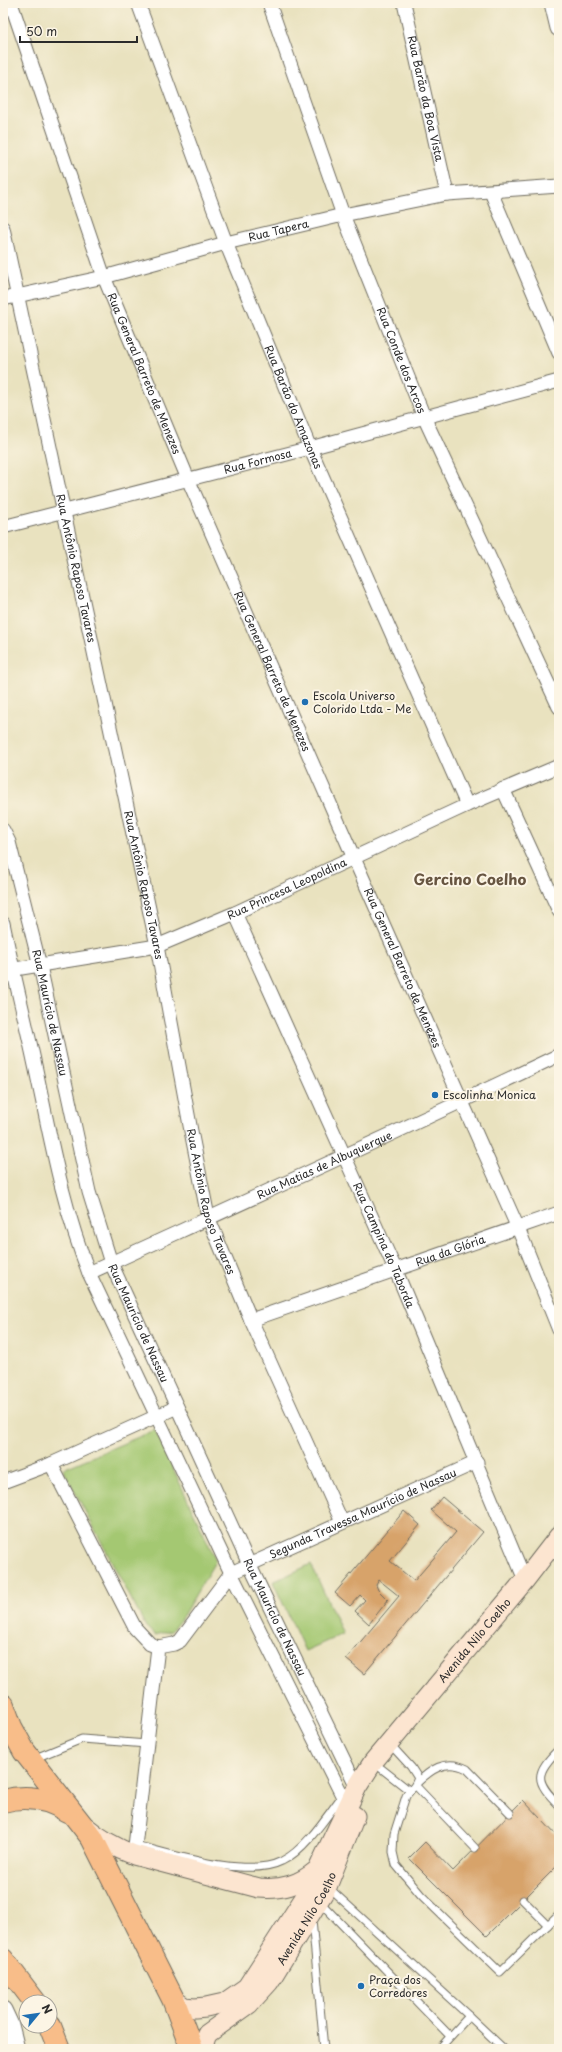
<svg xmlns="http://www.w3.org/2000/svg" width="562" height="2052" font-family="'Playpen Sans',sans-serif">
	<rect width="100%" height="100%" fill="#fcf5e5"/>
	<filter id="ink" filterUnits="userSpaceOnUse"><feTurbulence type="fractalNoise" baseFrequency=".025" numOctaves="2"/><feDisplacementMap in="SourceGraphic" scale="8" xChannelSelector="R" yChannelSelector="G"/><feConvolveMatrix kernelMatrix="1 2 1 2 8 2 1 2 1" color-interpolation-filters="sRGB"/></filter>
	<filter id="wash" filterUnits="userSpaceOnUse"><feTurbulence type="fractalNoise" baseFrequency=".012" numOctaves="4" result="noise"/><feDisplacementMap in="SourceGraphic" scale="16" xChannelSelector="R" yChannelSelector="G"/><feGaussianBlur stdDeviation="0.9" result="paint"/><feColorMatrix in="noise" values="0 0 0 0 0 0 0 0 0 0 0 0 0 0 0 0 0 1.4 0 .05"/><feComposite in="paint" operator="in"/></filter>
	<g filter="url(#wash)">
		<rect width="100%" height="100%" fill="#e9e2bf"/>
		<!-- green -->
		<g fill="#a4c872" stroke="#687a4e">
			<path d="M155,1430L216,1560L181,1619L171,1631L155,1635L146,1627L63,1469Z"/>
			<path d="M311,1564L343,1634L305,1651L273,1582Z"/>
		</g>
		<g id="blocks">
			<!-- building -->
			<g fill="#d7a36b">
				<path d="M442,1497L483,1532L364,1674L346,1659L399,1596L379,1580L376,1585L378,1590L388,1600L369,1624L355,1611L365,1600L360,1595L350,1606L335,1593L404,1511L420,1525L390,1561L414,1581L456,1532L431,1510Z"/>
				<path d="M523,1800L559,1838V1864L487,1936L409,1858L425,1842L453,1871Z"/>
			</g>
		</g>
	</g>
	<g filter="url(#ink)">
		<use href="#blocks" fill-opacity="0" stroke="#6e6b5f" stroke-width="1"/>
		<g fill="none" stroke-linecap="round" stroke-linejoin="round">
			<!-- service casing -->
			<g stroke="#6e6b5f" stroke-width="9">
				<g id="service">
					<path d="M549,1549L559,1559"/>
					<path d="M389,1743L411,1767L418,1778L415,1785L406,1796L394,1834L393,1852L396,1865L421,1895L500,1972L559,1914"/>
					<path d="M559,1749C534,1774 535,1781 559,1805"/>
					<path d="M33,1759L82,1739L147,1744"/>
					<path d="M373,1762L410,1791"/>
					<path d="M135,1845C172,1854 247,1879 282,1861C305,1850 327,1816 342,1796"/>
					<path d="M475,1848L415,1785C430,1770 445,1758 467,1769L510,1813"/>
					<path d="M329,1888L469,2016"/>
					<path d="M523,1900L548,1925"/>
					<path d="M319,1901L450,2036"/>
					<path d="M312,1920L324,2049"/>
					<path d="M439,2049L469,2016L504,2049"/>
				</g>
			</g>
			<!-- minor casing -->
			<g stroke="#6e6b5f" stroke-width="15">
				<g id="minor">
					<path id="s1" d="M11,3L104,277L188,479L353,856L518,1228L559,1330"/>
					<path id="s2" d="M138,3L226,243L310,448L467,805"/>
					<path id="s3" d="M269,3L343,215L424,417L559,707"/>
					<path id="s4" d="M404,3L447,194"/>
					<path d="M491,192L559,353"/>
					<path id="s5" d="M3,228L157,946L191,1131L208,1217L251,1320L342,1522"/>
					<path id="s6" d="M3,299L104,277L226,243L343,215L447,194L559,186"/>
					<path id="s7" d="M3,527L310,448L559,381"/>
					<path d="M503,789L559,911"/>
					<path id="s8" d="M3,830L9,842L40,966L89,1192L111,1263L249,1564L357,1787"/>
					<path id="s9" d="M235,913L396,1271L525,1580"/>
					<path d="M3,923C12,967 23,1011 33,1056C49,1129 61,1203 89,1273L231,1573L348,1807"/>
					<path id="s10" d="M3,971L157,946L235,913L467,805L559,766"/>
					<path id="s11" d="M89,1273C246,1201 403,1130 559,1055"/>
					<path id="s12" d="M251,1320L559,1213"/>
					<path d="M51,1464L135,1628L150,1644L158,1647"/>
					<path d="M3,1482L51,1464L177,1407"/>
					<path id="s13" d="M134,1855L158,1647L174,1644L180,1641L231,1573L477,1462"/>
				</g>
			</g>
			<!-- tertiary casing -->
			<g stroke="#6e6b5f" stroke-width="19">
				<g id="tertiary">
					<path d="M553,3L559,28"/>
					<path d="M3,2010L10,2025L16,2049"/>
				</g>
			</g>
			<!-- secondary casing -->
			<g stroke="#6e6b5f" stroke-width="21">
				<g id="secondary">
					<path d="M86,1827C101,1840 116,1848 134,1855L259,1888C282,1890 299,1885 317,1870"/>
					<path id="s14" d="M173,1999L184,2007L195,2008L206,2007L224,2003L247,1987L305,1897L357,1787L373,1762L525,1580L559,1536"/>
					<path id="s15" d="M202,2049L207,2034L249,2004L269,1982L327,1887L355,1816"/>
				</g>
			</g>
			<!-- trunk casing -->
			<g stroke="#6e6b5f" stroke-width="24">
				<g id="trunk">
					<path d="M3,1705L11,1727L24,1751L92,1838L173,1999L192,2049"/>
					<path d="M3,1801C26,1795 47,1798 67,1811"/>
					<path d="M3,1960L35,2002"/>
					<path d="M50,2026L59,2049"/>
				</g>
			</g>
			<!-- service -->
			<use href="#service" stroke="#fff" stroke-width="7"/>
			<!-- minor -->
			<use href="#minor" stroke="#fff" stroke-width="13"/>
			<!-- tertiary -->
			<use href="#tertiary" stroke="#fff" stroke-width="17"/>
			<!-- secondary -->
			<use href="#secondary" stroke="#fce5d0" stroke-width="19"/>
			<!-- trunk -->
			<use href="#trunk" stroke="#f8bd89" stroke-width="22"/>
		</g>
	</g>
	<!-- markers -->
	<g fill="#1f6fb2" stroke="#fcf5e5" stroke-width="1.5">
		<circle cx="305" cy="702" r="4"/>
		<circle cx="435" cy="1095" r="4"/>
		<circle cx="361" cy="1986" r="4"/>
	</g>
	<g text-anchor="middle" stroke-width="4" stroke-linejoin="round" paint-order="stroke">
		<!-- street labels -->
		<g font-size="11" fill="#2b2b2b" stroke="#fcf5e5">
			<text dy="4" stroke="none"><textPath href="#s4" startOffset="98">Rua Barão da Boa Vista</textPath></text>
			<text dy="4" stroke="none"><textPath href="#s6" startOffset="284">Rua Tapera</textPath></text>
			<text dy="4" stroke="none"><textPath href="#s3" startOffset="381">Rua Conde dos Arcos</textPath></text>
			<text dy="4" stroke="none"><textPath href="#s1" startOffset="394">Rua General Barreto de Menezes</textPath></text>
			<text dy="4" stroke="none"><textPath href="#s2" startOffset="433">Rua Barão do Amazonas</textPath></text>
			<text dy="4" stroke="none"><textPath href="#s7" startOffset="263">Rua Formosa</textPath></text>
			<text dy="4" stroke="none"><textPath href="#s5" startOffset="348">Rua Antônio Raposo Tavares</textPath></text>
			<text dy="4" stroke="none"><textPath href="#s1" startOffset="718">Rua General Barreto de Menezes</textPath></text>
			<text dy="4" stroke="none"><textPath href="#s5" startOffset="672">Rua Antônio Raposo Tavares</textPath></text>
			<text dy="4" stroke="none"><textPath href="#s10" startOffset="298">Rua Princesa Leopoldina</textPath></text>
			<text dy="4" stroke="none"><textPath href="#s1" startOffset="1042">Rua General Barreto de Menezes</textPath></text>
			<text dy="4" stroke="none"><textPath href="#s8" startOffset="189">Rua Maurício de Nassau</textPath></text>
			<text dy="4" stroke="none"><textPath href="#s11" startOffset="259">Rua Matias de Albuquerque</textPath></text>
			<text dy="4" stroke="none"><textPath href="#s5" startOffset="996">Rua Antônio Raposo Tavares</textPath></text>
			<text dy="4" stroke="none"><textPath href="#s9" startOffset="364">Rua Campina do Taborda</textPath></text>
			<text dy="4" stroke="none"><textPath href="#s12" startOffset="211">Rua da Glória</textPath></text>
			<text dy="4" stroke="none"><textPath href="#s8" startOffset="513">Rua Maurício de Nassau</textPath></text>
			<text dy="4" stroke="none"><textPath href="#s13" startOffset="462">Segunda Travessa Maurício de Nassau</textPath></text>
			<text dy="4" stroke="none"><textPath href="#s8" startOffset="837">Rua Maurício de Nassau</textPath></text>
			<text dy="4" stroke="none"><textPath href="#s14" startOffset="499">Avenida Nilo Coelho</textPath></text>
			<text dy="4" stroke="none"><textPath href="#s15" startOffset="171">Avenida Nilo Coelho</textPath></text>
		</g>
		<!-- poi labels -->
		<g font-size="11" fill="#2b2b2b" stroke="#fcf5e5" text-anchor="start">
			<text x="313" y="700">Escola Universo<tspan x="313" dy="13">Colorido Ltda - Me</tspan></text>
			<text x="443" y="1099">Escolinha Monica</text>
			<text x="369" y="1984">Praça dos<tspan x="369" dy="13">Corredores</tspan></text>
		</g>
		<!-- district labels -->
		<g font-size="15" font-weight="bold" fill="#675541" stroke="#fcf5e5">
			<text x="470" y="885">Gercino Coelho</text>
		</g>
	</g>
	<!-- margin -->
	<rect width="562" height="2052" fill="none" stroke="#fcf5e5" stroke-width="16"/>
	<!-- north arrow -->
	<g transform="translate(38 2014) rotate(61)"><circle r="19" fill="#fcf5e5" stroke="#a8a49b"/>
	<path d="M0-3L7 15L0 10L-7 15Z" fill="#1f6fb2"/>
	<text y="-6" font-size="11" font-weight="bold" text-anchor="middle" fill="#2b2b2b">N</text>
	</g>
	<!-- scale -->
	<path d="M20 36v6h117v-6" fill="none" stroke="#2b2b2b" stroke-width="2"/>
	<text x="26" y="36" font-size="12" fill="#2b2b2b" stroke="#fcf5e5" stroke-width="3" paint-order="stroke">50 m</text>
</svg>
